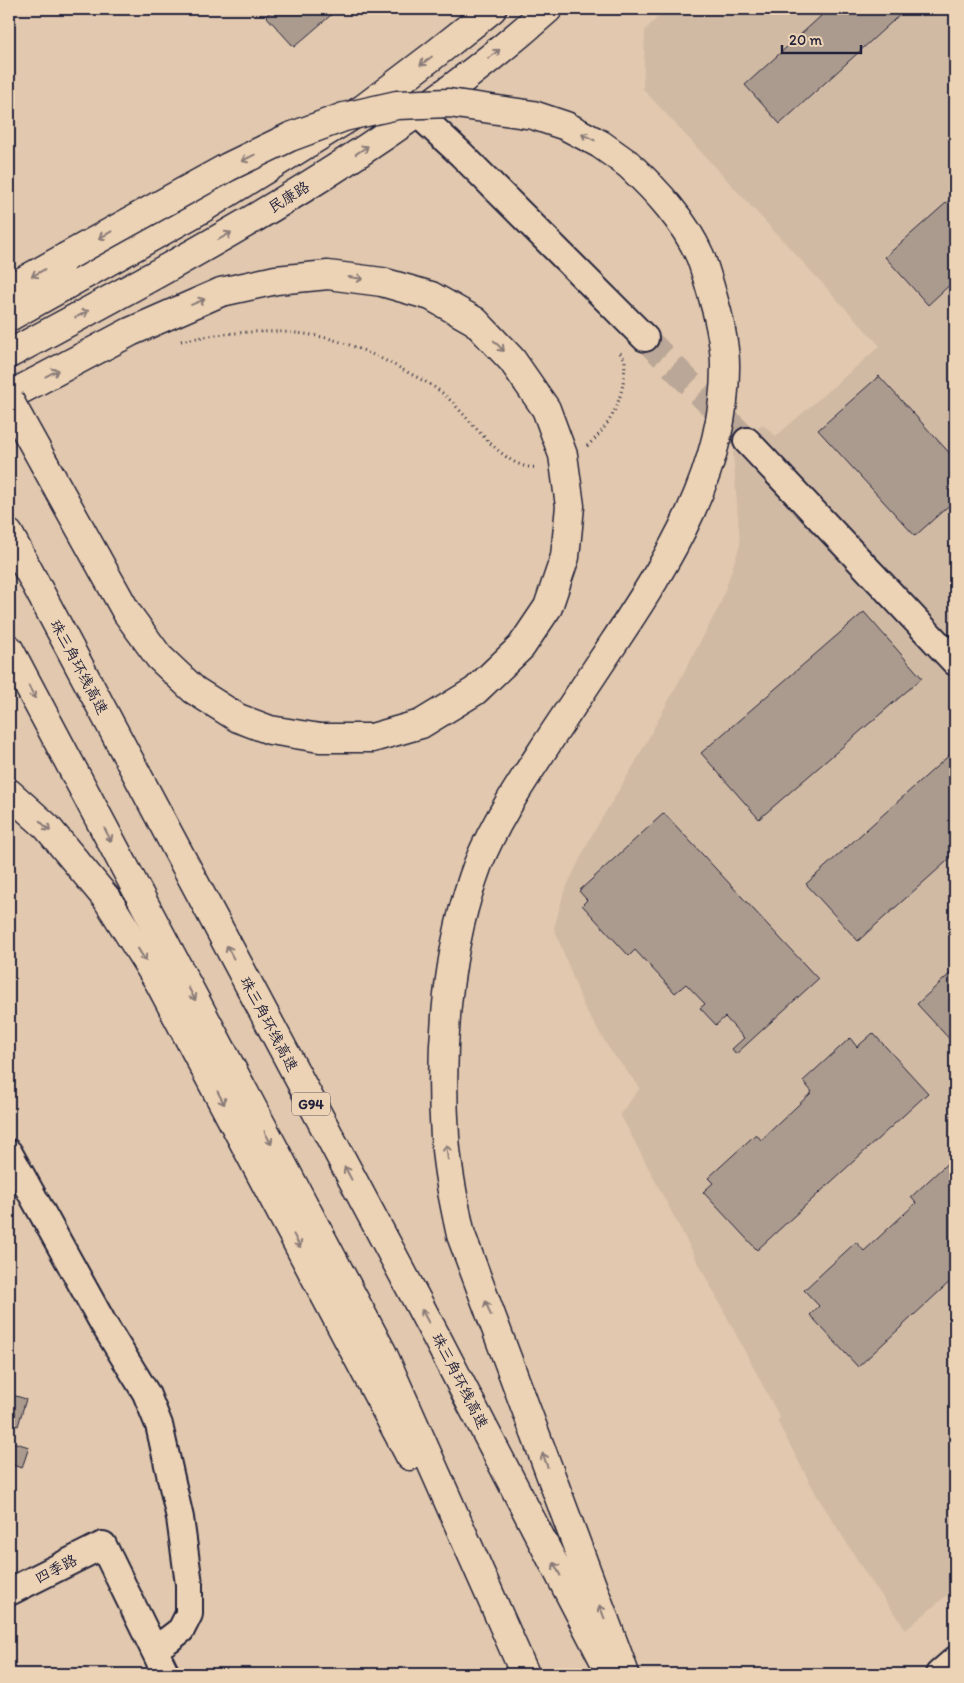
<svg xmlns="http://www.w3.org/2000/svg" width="964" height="1683" font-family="Itim,'LXGW WenKai TC',sans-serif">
	<rect width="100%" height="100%" fill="#e1c8ae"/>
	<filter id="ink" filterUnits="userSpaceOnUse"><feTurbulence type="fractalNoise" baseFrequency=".02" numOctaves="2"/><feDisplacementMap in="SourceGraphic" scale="10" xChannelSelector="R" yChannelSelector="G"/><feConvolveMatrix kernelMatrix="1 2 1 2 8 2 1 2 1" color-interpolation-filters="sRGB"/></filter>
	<g filter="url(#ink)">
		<!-- built -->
		<path fill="#d1baa4" d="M666,9H955V1588L906,1630L866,1574L816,1494L777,1421L780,1418L620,1114L640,1088L610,1050L584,1007L554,928L564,892L590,838L635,763L720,605L740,545L733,452L747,441L762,424L776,436L880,346L643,89L645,30Z"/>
		<!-- building -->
		<g fill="#ab9b8e" stroke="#22223b">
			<path d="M273,9H338L294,47L266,16Z"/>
			<path d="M814,9H906L780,124L745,85L821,16Z"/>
			<path d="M955,195V280L928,305L885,257Z"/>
			<path d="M879,376L955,459V500L915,536L818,430Z"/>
			<path d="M864,612L922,678L759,819L701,753Z"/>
			<path d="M955,750V854L858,941L806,884Z"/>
			<path d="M664,813L818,979L736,1054L732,1049L744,1038L725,1017L716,1025L700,1008L705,1004L686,984L675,993L635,950L629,956L582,905L587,900L579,891Z"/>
			<path d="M955,969V1045L917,1004Z"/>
			<path d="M873,1033L928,1093L757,1250L703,1192L713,1183L708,1178L756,1134L761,1140L812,1092L803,1081L850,1038L857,1047Z"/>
			<path d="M955,1156V1277L858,1367L810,1315L819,1306L804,1290L856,1242L864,1251L916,1203L911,1197Z"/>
			<path d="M9,1394L26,1399L18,1426L9,1423Z"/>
			<path d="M9,1441L29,1447L22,1468L9,1464Z"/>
		</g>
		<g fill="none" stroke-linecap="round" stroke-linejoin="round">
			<!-- minor-tunnel -->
			<path stroke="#bba797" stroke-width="26" stroke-dasharray="26 13" stroke-linecap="butt" d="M645,338L747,441"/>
			<!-- minor casing -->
			<g stroke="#22223b" stroke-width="30">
				<g id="minor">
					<path d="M417,113L461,154L645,338"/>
					<path d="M747,441L955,662"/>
					<path d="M9,1153L103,1323L146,1393L159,1425L180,1518L189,1584V1614L181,1630L168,1640L154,1649"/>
					<path d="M9,1592L103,1545L166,1674"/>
					<path d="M939,1674L955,1660"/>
				</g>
			</g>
			<!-- major casing -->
			<g stroke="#22223b" stroke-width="31">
				<g id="major">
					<path d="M9,317L198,211L363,109L434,55L492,9"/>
					<path d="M9,354C196,253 389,152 548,9"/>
				</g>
			</g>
			<!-- highway casing -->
			<g stroke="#22223b" stroke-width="31">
				<g id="highway">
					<path d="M9,289L66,257"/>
					<path d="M9,396L130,332L221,292L276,280L328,275L382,282L431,296L475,321L512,360L546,409L563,455L570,506L565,557L548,607L521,647L475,691L421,724L372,738H320L270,730L238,718L194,690L159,657L127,613L45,465"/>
					<path d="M9,534L438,1340L606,1664"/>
					<path d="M9,649L382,1352L525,1674"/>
					<path d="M9,793L47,827L107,899L159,982L410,1456"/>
					<path d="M625,1674L461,1235C454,1203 447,1170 445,1137C439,1050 447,946 478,864C496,820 522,782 548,742C570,709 591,677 613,644C669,560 726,469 725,365C725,347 721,329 717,312C712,294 707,274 700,256C684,220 657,191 628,164"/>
				</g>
			</g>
			<!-- path -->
			<g stroke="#22223b" stroke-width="3" stroke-dasharray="1 4" stroke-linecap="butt">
				<path d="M181,341C223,332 275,328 317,336C345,341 373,354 398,367C412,375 428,382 441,392C466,411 503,472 537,467"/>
				<path d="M587,446C614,423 625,394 625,359L620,353"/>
			</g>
			<!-- minor -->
			<use href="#minor" stroke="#edd3b5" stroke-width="26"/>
			<!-- major -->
			<use href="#major" stroke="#edd3b5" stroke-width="28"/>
			<!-- highway -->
			<use href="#highway" stroke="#edd3b5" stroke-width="28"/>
			<!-- highway-bridge casing -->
			<g stroke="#22223b" stroke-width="31" stroke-linecap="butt">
				<g id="highway-bridge">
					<path d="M66,257L228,167L290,137L344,117L397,105L449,103L533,115L566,126L600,144L628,164"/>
					<path d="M9,400L45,465"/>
				</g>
			</g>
			<!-- highway-bridge -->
			<use href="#highway-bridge" stroke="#edd3b5" stroke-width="28"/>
		</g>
		<!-- one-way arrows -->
		<defs><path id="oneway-shaft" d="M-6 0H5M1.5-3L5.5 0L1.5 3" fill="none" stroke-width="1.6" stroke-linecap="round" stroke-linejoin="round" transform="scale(1.25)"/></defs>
		<g stroke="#887a78">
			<use href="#oneway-shaft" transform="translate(494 54) rotate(-39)"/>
			<use href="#oneway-shaft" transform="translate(426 61) rotate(143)"/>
			<use href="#oneway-shaft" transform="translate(588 137) rotate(-153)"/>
			<use href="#oneway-shaft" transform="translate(362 150) rotate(-34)"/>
			<use href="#oneway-shaft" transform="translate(248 158) rotate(154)"/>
			<use href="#oneway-shaft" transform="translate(105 235) rotate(151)"/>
			<use href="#oneway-shaft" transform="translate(225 236) rotate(-30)"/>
			<use href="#oneway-shaft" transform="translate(38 273) rotate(151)"/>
			<use href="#oneway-shaft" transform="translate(356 278) rotate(7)"/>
			<use href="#oneway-shaft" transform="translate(198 302) rotate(-23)"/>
			<use href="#oneway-shaft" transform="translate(82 314) rotate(-28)"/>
			<use href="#oneway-shaft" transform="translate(499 346) rotate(46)"/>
			<use href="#oneway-shaft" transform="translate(52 373) rotate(-28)"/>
			<use href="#oneway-shaft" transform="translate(32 692) rotate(62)"/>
			<use href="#oneway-shaft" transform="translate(45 826) rotate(45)"/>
			<use href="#oneway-shaft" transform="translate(108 835) rotate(62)"/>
			<use href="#oneway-shaft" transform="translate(230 952) rotate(-118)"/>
			<use href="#oneway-shaft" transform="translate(142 955) rotate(58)"/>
			<use href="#oneway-shaft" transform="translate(192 994) rotate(62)"/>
			<use href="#oneway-shaft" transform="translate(221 1098) rotate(62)"/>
			<use href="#oneway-shaft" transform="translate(268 1138) rotate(62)"/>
			<use href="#oneway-shaft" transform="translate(447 1152) rotate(-97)"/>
			<use href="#oneway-shaft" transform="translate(348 1173) rotate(-118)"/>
			<use href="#oneway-shaft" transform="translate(297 1241) rotate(62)"/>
			<use href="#oneway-shaft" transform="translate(488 1308) rotate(-111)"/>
			<use href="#oneway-shaft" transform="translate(425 1316) rotate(-118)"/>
			<use href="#oneway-shaft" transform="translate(545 1460) rotate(-110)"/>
			<use href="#oneway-shaft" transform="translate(557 1569) rotate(-117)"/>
			<use href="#oneway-shaft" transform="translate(602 1612) rotate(-111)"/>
		</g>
	</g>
	<g text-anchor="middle" stroke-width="4.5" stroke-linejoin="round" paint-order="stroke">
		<!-- shield labels -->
		<rect fill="#edd3b5" stroke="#5f5760" stroke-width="1" x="292" y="1092.5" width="38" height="23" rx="4"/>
		<g font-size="14" font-weight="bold" fill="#22223b">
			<text x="311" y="1109">G94</text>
		</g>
		<!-- street labels -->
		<g font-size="15" fill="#22223b" stroke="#edd3b5">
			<text transform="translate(289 197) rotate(-32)" y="5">民康路</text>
			<text transform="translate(79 667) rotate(62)" y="5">珠三角环线高速</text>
			<text transform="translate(269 1024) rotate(62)" y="5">珠三角环线高速</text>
			<text transform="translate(460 1381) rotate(63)" y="5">珠三角环线高速</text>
			<text transform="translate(56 1569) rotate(-27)" y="5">四季路</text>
		</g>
	</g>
	<!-- margin -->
	<rect width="964" height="1683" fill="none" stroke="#edd3b5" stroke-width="30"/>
	<rect x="15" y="15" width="934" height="1653" fill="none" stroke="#22223b" stroke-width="2" filter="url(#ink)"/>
	<!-- scale -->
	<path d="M782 45v8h79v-8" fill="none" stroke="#22223b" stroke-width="2.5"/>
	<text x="789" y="45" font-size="15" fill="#22223b" stroke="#edd3b5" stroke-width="4" paint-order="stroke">20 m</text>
</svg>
